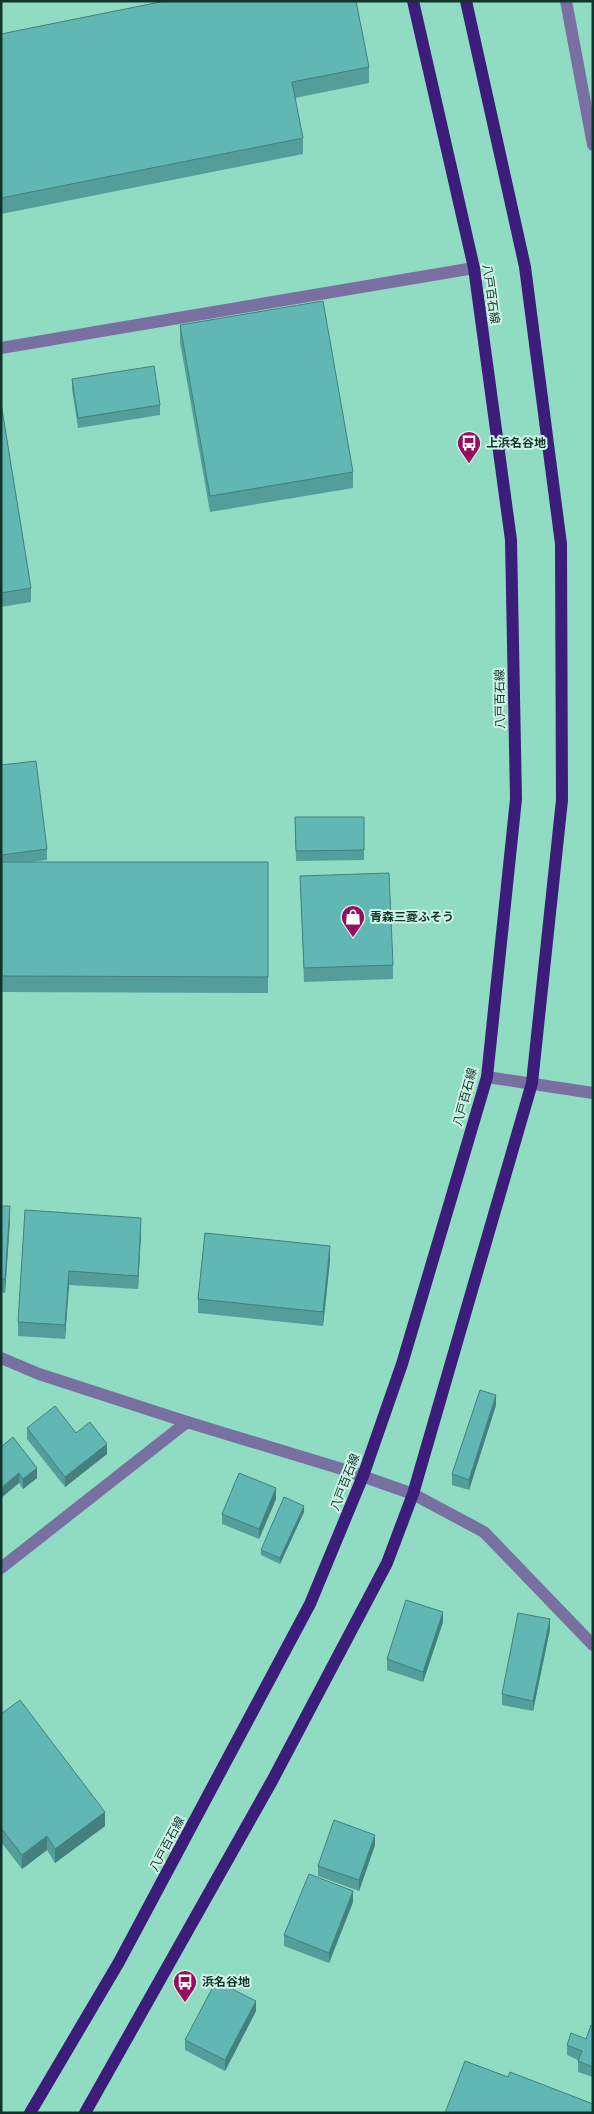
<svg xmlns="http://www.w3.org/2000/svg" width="594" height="2114" font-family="'Work Sans','Noto Sans JP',sans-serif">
	<rect width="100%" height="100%" fill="#8fdcc3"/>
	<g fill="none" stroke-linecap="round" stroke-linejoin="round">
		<!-- minor -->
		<g stroke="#7970a2" stroke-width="12">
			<path d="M566,1L593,145"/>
			<path d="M1,348L474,268"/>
			<path d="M487,1077L593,1093"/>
			<path d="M1,1358L39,1374L187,1422L342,1469L413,1494L484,1532L593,1645"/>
			<path d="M1,1568L187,1422"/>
		</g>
		<!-- major -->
		<g stroke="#3c1e7a" stroke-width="12">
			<path d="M30,2113L119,1962L310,1604L363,1476L402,1364L487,1077L516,799L511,540L474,268L413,1"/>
			<path d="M85,2113L272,1781L387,1563L413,1494L532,1083L562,800L561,544L525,267L466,1"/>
		</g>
	</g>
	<!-- wall -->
	<g fill="#539d9b">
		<path d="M1,34L369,67V83L295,98L303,138V154L1,214Z"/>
		<path d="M180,325L353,472V488L210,512L180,342Z"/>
		<path d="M72,379L160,405V415L78,428L72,389Z"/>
		<path d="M1,403L31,588V602L1,607Z"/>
		<path d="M1,765L47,849V860L28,862H268V993L2,992Z"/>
		<path d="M295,817H364V860L296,861Z"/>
		<path d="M300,876L393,965V979L304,982Z"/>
		<path d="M1,1206L10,1220L5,1293L1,1292Z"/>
		<path d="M25,1210L141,1232L138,1289L69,1285L65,1339L18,1336V1322Z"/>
		<path d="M330,1260L323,1326L198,1313V1299Z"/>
		<path d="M496,1405L469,1490L452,1485V1474Z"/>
		<path d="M27,1428L76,1433L107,1454L65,1487L27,1439Z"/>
		<path d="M1,1447L37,1478L23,1489L19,1483L1,1498Z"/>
		<path d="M276,1499L259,1539L222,1524V1514Z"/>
		<path d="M304,1512L280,1564L261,1555V1550Z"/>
		<path d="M443,1622L423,1682L387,1670V1659Z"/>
		<path d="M550,1629L533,1711L502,1705V1694Z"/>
		<path d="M1,1714L105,1826L55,1863L47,1850L22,1869L1,1842Z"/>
		<path d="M375,1845L359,1891L318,1876V1866Z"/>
		<path d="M353,1902L329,1963L284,1946V1935Z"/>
		<path d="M256,2011L225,2071L185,2050V2040Z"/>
		<path d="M593,2026V2077L578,2072V2060L567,2055V2045L586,2039Z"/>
	</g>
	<!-- shaded-wall -->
	<g fill="#43807e">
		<path d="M10,1206V1220L5,1293V1279Z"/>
		<path d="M141,1218V1232L138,1289V1276Z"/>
		<path d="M330,1246V1260L323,1326V1312Z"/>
		<path d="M69,1271V1285L65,1339V1325Z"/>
		<path d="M496,1395V1405L469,1490V1480Z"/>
		<path d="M107,1444V1454L65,1487V1477Z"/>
		<path d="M37,1468V1478L23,1489V1479Z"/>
		<path d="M19,1473V1483L1,1498V1488Z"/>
		<path d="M276,1488V1499L259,1539V1529Z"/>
		<path d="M304,1506V1512L280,1564V1558Z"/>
		<path d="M443,1612V1622L423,1682V1672Z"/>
		<path d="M550,1619V1629L533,1711V1701Z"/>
		<path d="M105,1812V1826L55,1863V1849Z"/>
		<path d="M375,1835V1845L359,1891V1880Z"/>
		<path d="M47,1836V1850L22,1869V1855Z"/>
		<path d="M353,1891V1902L329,1963V1953Z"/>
		<path d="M256,2001V2011L225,2071V2060Z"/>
	</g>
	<!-- building -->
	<g fill="#60b7b4" stroke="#43807e">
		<path d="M165,1H356L369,67L292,82L303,138L1,198V34Z"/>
		<path d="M323,301L353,472L210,496L180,325Z"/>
		<path d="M154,366L160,405L78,418L72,379Z"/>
		<path d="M1,403L31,588L1,593Z"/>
		<path d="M36,761L47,849L1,855V765Z"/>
		<path d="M295,817H364V850L296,851Z"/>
		<path d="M2,862H268V977L2,976Z"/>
		<path d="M389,873L393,965L304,968L300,876Z"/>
		<path d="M1,1206H10L5,1279H1Z"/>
		<path d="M25,1210L141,1218L138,1276L69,1271L65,1325L18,1322Z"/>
		<path d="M205,1233L330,1246L323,1312L198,1299Z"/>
		<path d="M480,1390L496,1395L469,1480L452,1474Z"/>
		<path d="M55,1406L76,1433L90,1422L107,1444L65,1477L27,1428Z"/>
		<path d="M13,1437L37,1468L23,1479L19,1473L1,1488V1447Z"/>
		<path d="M239,1473L276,1488L259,1529L222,1514Z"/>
		<path d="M284,1497L304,1506L280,1558L261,1550Z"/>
		<path d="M406,1600L443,1612L423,1672L387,1659Z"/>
		<path d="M518,1613L550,1619L533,1701L502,1694Z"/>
		<path d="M20,1700L105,1812L55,1849L47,1836L22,1855L1,1828V1714Z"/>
		<path d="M334,1820L375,1835L359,1880L318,1866Z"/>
		<path d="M309,1874L353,1891L329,1953L284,1935Z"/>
		<path d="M216,1981L256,2001L225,2060L185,2040Z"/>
		<path d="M591,2025L593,2026V2067L578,2061L582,2051L567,2045L571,2033L586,2039Z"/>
		<path d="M465,2061L508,2077L510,2072L593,2104V2113H445Z"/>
	</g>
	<!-- icons -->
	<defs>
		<g id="bus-pin" transform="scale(1.25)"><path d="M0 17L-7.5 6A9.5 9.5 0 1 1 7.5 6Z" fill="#990d60" stroke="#cff4e7"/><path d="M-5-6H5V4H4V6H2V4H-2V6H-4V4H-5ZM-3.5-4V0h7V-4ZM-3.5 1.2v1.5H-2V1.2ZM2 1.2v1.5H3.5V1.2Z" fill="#fff"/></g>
		<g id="shop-pin" transform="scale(1.25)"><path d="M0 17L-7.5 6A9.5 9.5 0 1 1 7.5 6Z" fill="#990d60" stroke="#cff4e7"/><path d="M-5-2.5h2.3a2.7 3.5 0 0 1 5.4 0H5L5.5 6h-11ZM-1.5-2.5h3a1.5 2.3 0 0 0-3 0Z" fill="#fff"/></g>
	</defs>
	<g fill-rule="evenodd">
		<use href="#bus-pin" x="469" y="443"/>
		<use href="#shop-pin" x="353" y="917"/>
		<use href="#bus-pin" x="185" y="1982"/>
	</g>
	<g text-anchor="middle" stroke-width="4" stroke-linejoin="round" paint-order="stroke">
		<!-- street labels -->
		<g font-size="12" fill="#12332a" stroke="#cff4e7">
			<text transform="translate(491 294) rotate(82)" y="4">八戸百石線</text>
			<text transform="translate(500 699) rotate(-91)" y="4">八戸百石線</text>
			<text transform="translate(465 1097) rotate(-75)" y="4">八戸百石線</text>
			<text transform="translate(345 1482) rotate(-69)" y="4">八戸百石線</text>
			<text transform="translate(167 1844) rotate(-62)" y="4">八戸百石線</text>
		</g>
		<!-- poi labels -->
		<g font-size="12" font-weight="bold" fill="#12332a" stroke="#cff4e7" text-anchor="start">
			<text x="486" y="447">上浜名谷地</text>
			<text x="370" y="921">青森三菱ふそう</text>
			<text x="202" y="1986">浜名谷地</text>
		</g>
	</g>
	<!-- border -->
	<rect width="594" height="2114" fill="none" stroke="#12332a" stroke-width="5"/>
</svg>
